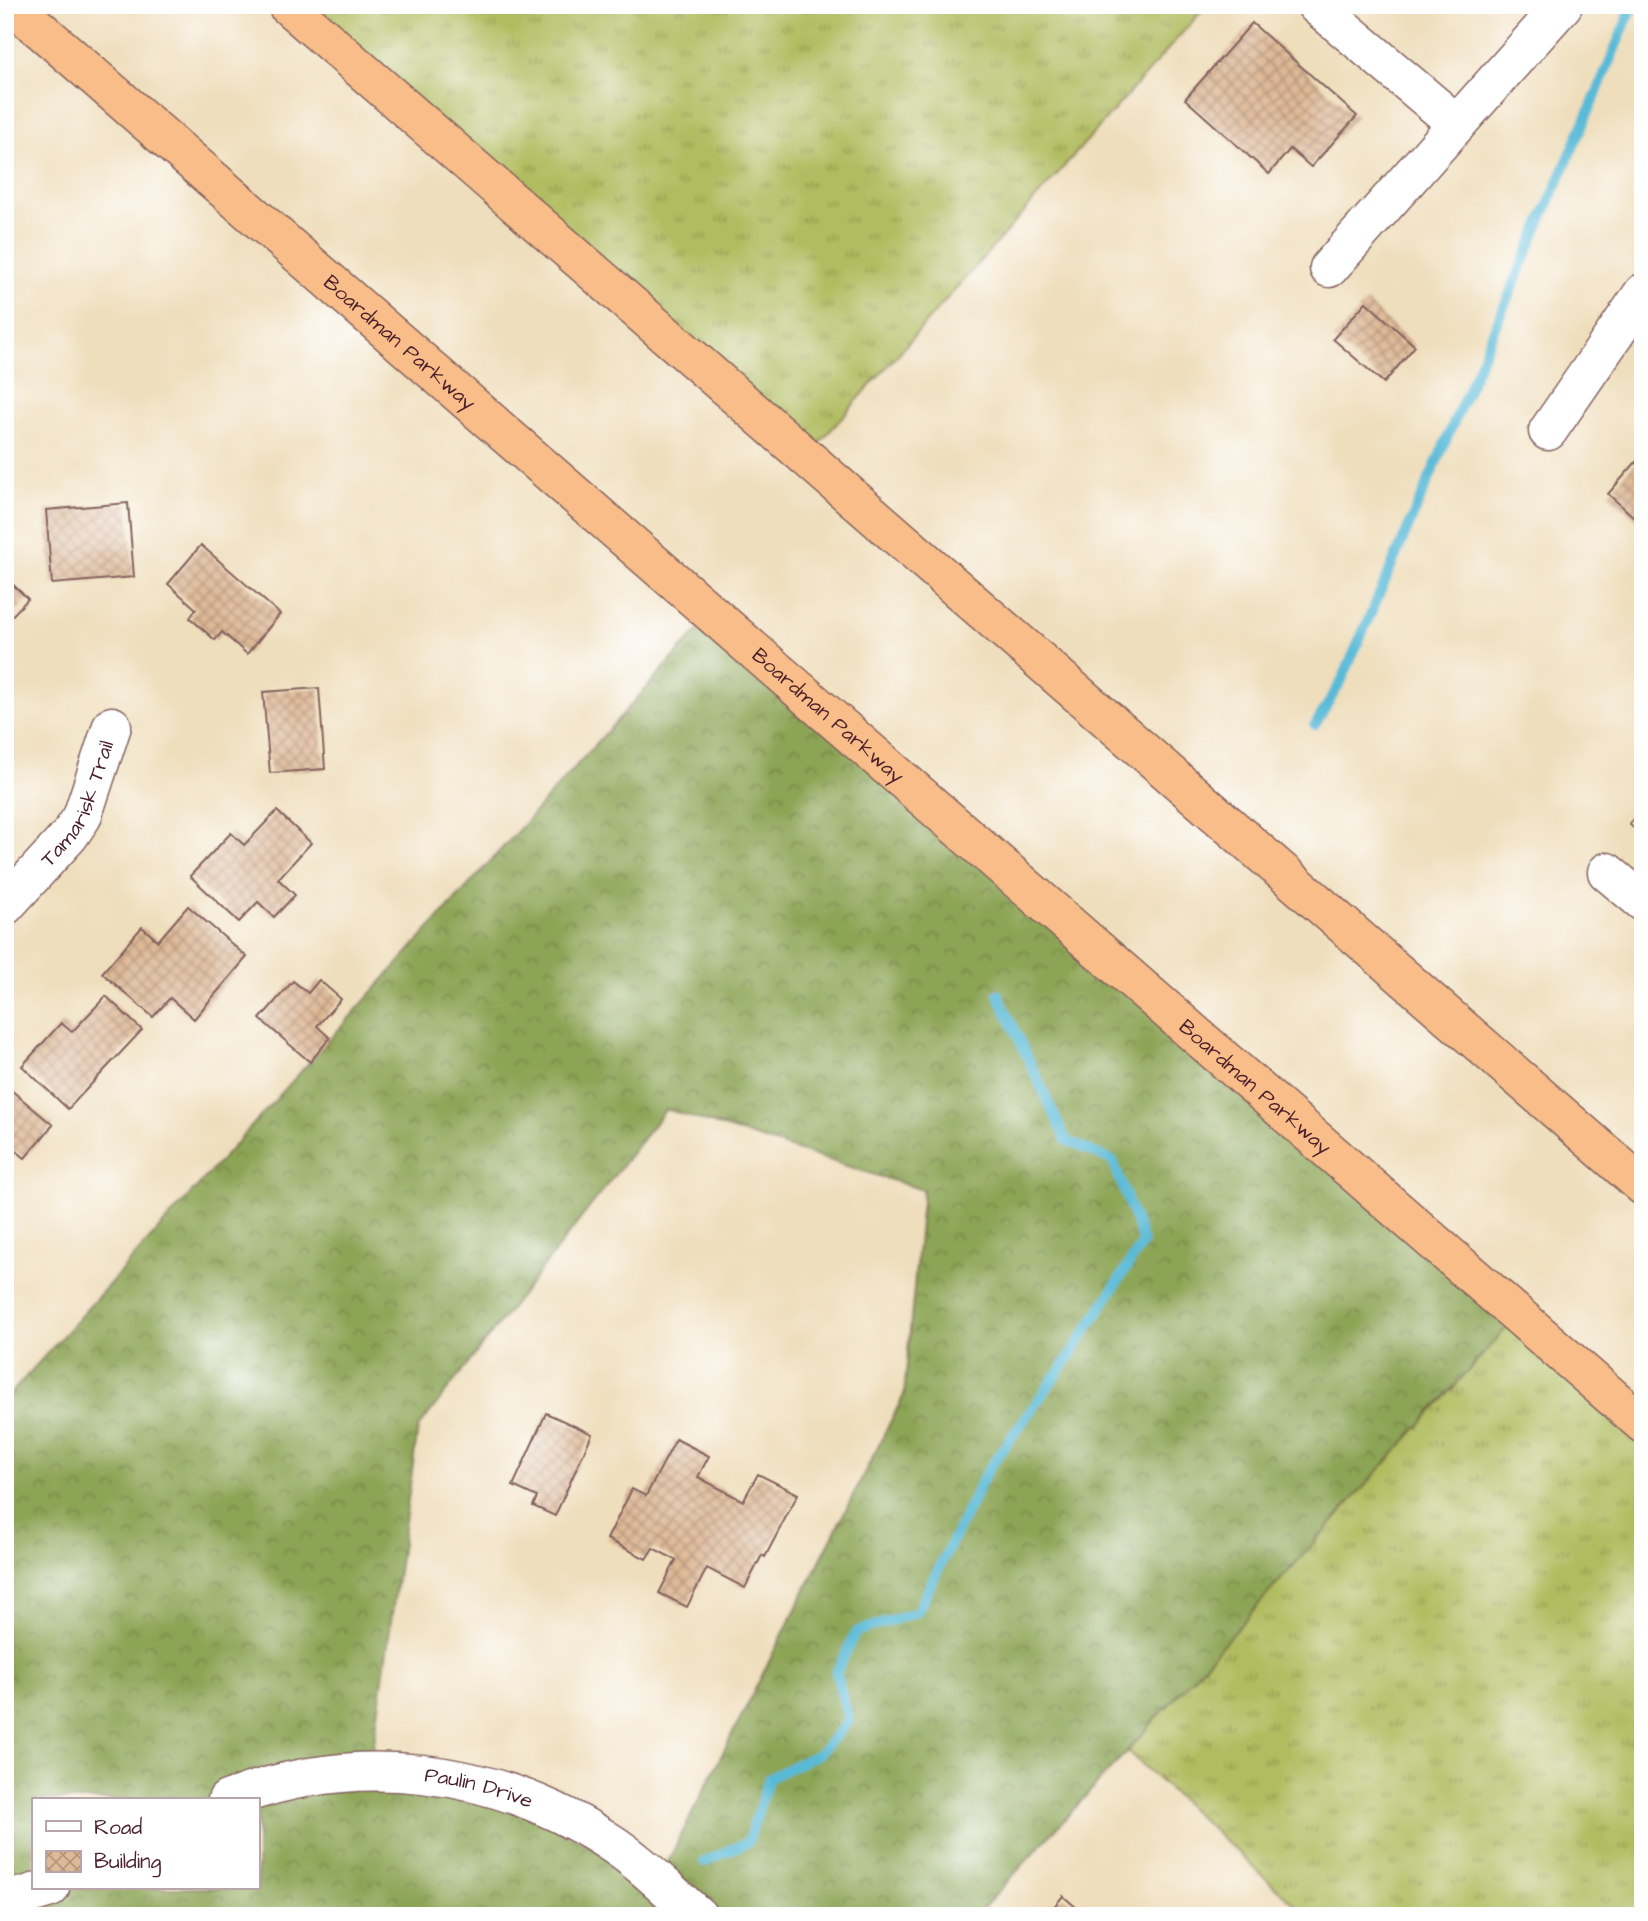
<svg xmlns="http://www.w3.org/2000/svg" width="1648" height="1921" font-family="'Architects Daughter',sans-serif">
	<defs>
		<pattern id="grass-tufts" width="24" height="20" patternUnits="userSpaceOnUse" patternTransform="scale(1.75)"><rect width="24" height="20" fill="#b0bc5e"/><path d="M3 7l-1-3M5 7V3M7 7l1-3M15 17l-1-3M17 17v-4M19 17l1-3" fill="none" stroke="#91984e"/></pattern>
		<pattern id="forest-crowns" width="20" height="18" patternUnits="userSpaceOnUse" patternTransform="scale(1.75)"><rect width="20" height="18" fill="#8ca455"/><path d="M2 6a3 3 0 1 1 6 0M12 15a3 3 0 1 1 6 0" fill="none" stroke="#748547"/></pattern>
		<pattern id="building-cross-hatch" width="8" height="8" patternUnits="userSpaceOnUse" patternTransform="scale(1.75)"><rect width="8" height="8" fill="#deb997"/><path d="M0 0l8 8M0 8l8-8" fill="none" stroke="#b6967b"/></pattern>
	</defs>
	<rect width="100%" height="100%" fill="#fff"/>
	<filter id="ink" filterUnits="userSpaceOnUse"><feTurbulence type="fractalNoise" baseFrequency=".0143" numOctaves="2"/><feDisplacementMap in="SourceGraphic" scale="14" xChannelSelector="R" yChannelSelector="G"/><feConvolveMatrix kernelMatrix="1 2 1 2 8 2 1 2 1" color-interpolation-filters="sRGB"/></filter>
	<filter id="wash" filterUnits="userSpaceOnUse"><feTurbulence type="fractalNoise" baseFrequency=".00686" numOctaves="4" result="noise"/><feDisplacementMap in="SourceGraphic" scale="28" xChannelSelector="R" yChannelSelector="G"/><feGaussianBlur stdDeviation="1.57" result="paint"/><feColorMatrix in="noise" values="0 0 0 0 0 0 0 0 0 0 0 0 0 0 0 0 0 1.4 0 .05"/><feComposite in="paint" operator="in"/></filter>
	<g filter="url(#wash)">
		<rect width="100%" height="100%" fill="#efdebc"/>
		<!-- grass -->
		<g fill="url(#grass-tufts)" stroke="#7d6e44" stroke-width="2">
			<path d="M287,5H1207L806,458Z"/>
			<path d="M1518,1315L1643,1424V1916H1307L1127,1751Z"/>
		</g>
		<!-- forest -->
		<path fill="url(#forest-crowns)" stroke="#6b6240" stroke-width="2" fill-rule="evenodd" d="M713,614L1518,1315L1127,1751L976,1916H5V1400ZM666,1109L923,1190L904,1395L658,1881L459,1778L370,1771L418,1428ZM33,1800H257V1888H33Z"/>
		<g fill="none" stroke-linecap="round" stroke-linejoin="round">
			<!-- stream -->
			<g stroke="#59bad7" stroke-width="10">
				<path d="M1315,725L1342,680L1595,97L1633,5"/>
				<path d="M704,1862L748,1842L769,1778L820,1753L849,1721L836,1673L856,1632L917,1612L987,1471L1070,1356L1143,1242L1113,1161L1066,1140L998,994"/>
			</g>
		</g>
		<g id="blocks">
			<!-- building -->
			<g fill="url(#building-cross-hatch)">
				<path d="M1252,23L1357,116L1311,167L1290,149L1269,174L1185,99Z"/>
				<path d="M1366,302L1415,346L1384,383L1333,339Z"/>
				<path d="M1643,454V525L1608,494Z"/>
				<path d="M128,503L134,577L52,584L46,510Z"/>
				<path d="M201,545L280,614L247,654L222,632L215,640L190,618L196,609L168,584Z"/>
				<path d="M5,577L28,599L5,623Z"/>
				<path d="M319,688L325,769L270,773L263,692Z"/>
				<path d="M1643,808V836L1629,824Z"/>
				<path d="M277,811L311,843L278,879L295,895L274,917L258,902L239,922L190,876L231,833L244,845Z"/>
				<path d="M188,906L247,957L194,1019L170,998L153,1017L102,973L142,927L158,941Z"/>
				<path d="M319,980L341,999L317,1026L330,1038L310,1062L260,1019L293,981L308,993Z"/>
				<path d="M106,996L142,1030L68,1109L22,1066L61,1023L72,1032Z"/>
				<path d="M5,1085L53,1125L25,1158L15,1150L5,1162Z"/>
				<path d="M546,1413L592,1434L555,1516L533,1506L537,1497L513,1486Z"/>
				<path d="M676,1439L709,1456L698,1477L743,1501L758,1474L798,1494L765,1557L762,1555L745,1588L707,1568L687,1607L659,1593L676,1560L653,1548L646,1559L607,1539L632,1489L646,1496Z"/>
				<path d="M1063,1896L1086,1916H1046Z"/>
			</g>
		</g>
	</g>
	<g filter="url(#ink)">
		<use href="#blocks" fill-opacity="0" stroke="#84625e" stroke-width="2"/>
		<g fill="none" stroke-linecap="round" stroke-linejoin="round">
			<!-- minor casing -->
			<g stroke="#84625e" stroke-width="41">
				<g id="minor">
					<path d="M1316,5L1457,124"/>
					<path d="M1329,268L1563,5"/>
					<path d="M1548,431L1643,293"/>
					<path d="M1607,872L1643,902"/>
					<path id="s1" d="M5,906L69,836L82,817L112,726"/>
					<path id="s2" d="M227,1800C355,1750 494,1767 608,1841C641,1862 669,1891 698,1916"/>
					<path d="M5,1899L24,1896L50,1888"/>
				</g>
			</g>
			<!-- highway casing -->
			<g stroke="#84625e" stroke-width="41">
				<g id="highway">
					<path id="s3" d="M12,5L1643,1424"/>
					<path d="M287,5L1643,1186"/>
				</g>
			</g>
			<!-- minor -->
			<use href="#minor" stroke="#fff" stroke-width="38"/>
			<!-- highway -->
			<use href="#highway" stroke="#f8bd89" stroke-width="38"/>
		</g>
	</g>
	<g text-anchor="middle" stroke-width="5" stroke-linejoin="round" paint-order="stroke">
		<!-- street labels -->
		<g font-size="21" fill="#4a1f2b" stroke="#fff">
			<text dy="7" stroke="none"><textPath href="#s3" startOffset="514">Boardman Parkway</textPath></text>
			<text dy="7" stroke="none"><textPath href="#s3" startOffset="1082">Boardman Parkway</textPath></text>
			<text dy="7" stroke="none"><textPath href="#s1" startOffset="128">Tamarisk Trail</textPath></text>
			<text dy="7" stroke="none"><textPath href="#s3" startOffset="1648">Boardman Parkway</textPath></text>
			<text dy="7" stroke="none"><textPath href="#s2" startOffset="257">Paulin Drive</textPath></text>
		</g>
	</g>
	<!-- margin -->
	<rect width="1648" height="1921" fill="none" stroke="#fff" stroke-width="28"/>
	<!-- legend -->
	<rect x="32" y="1798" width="228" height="91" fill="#ffffff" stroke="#b7a5aa" stroke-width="2"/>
	<rect x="46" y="1821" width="35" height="10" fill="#ffffff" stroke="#b7a5aa" stroke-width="2"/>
	<text x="94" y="1834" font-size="21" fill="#4a1f2b">Road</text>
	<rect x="46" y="1851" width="35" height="21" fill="url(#building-cross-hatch)" stroke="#b7a5aa" stroke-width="2"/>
	<text x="94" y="1868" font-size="21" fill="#4a1f2b">Building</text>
</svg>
